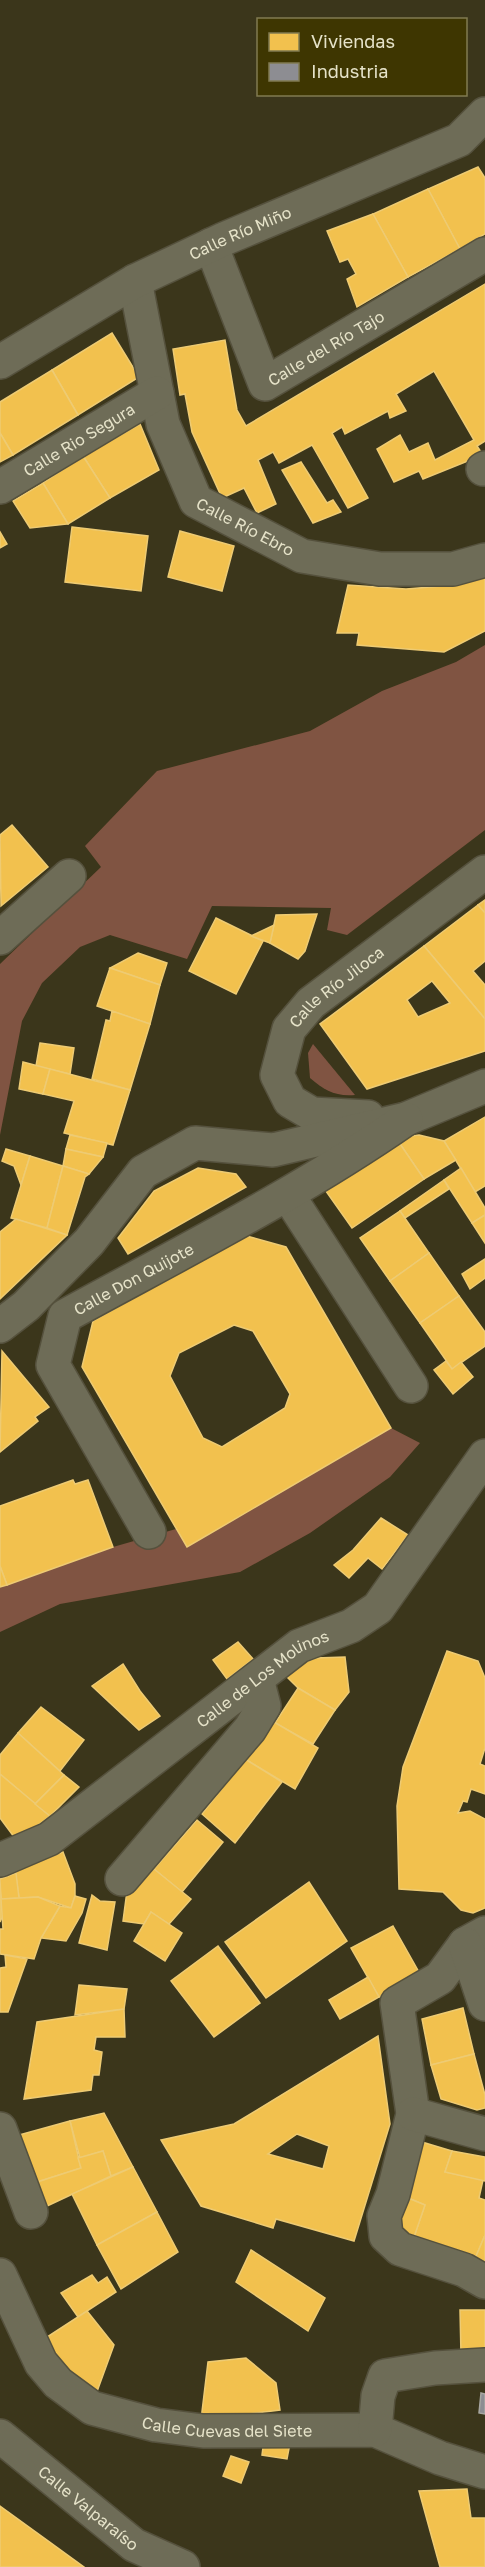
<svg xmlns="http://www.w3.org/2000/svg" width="485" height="2567" font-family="'Golos Text',sans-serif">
	<rect width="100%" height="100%" fill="#3b361b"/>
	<!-- green -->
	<g fill="#805442">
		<path d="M485,645V830L347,935L327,930L331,908L212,906L187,959L110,935L80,947L42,983L22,1021L0,1135V964L101,867L85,846L157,771L310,731L382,691L456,662Z"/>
		<path d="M313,1044L355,1095C336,1097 324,1090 310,1078L308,1053Z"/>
		<path d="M391,1428L420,1443L390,1477L310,1533L240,1572L60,1604L0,1632V1587L113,1547L176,1529L187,1547Z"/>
	</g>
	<!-- homes -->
	<g fill="#f2c14e" stroke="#eecb73" stroke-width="1.5" fill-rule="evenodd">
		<path d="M478,167L485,178V234L460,249L428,189Z"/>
		<path d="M428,189L460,249L408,277L373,214Z"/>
		<path d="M373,214L408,277L357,307L347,279L356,274L348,259L340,262L327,231Z"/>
		<path d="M485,284V441L477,446L483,455L423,479L419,471L394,482L377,449L400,435L409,452L428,443L435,460L474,440L434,371L396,394L406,411L390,418L388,411L345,434L342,427L332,433L368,498L348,508L312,445L279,463L273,452L258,460L276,504L257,513L244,488L222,498L192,432L185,394L180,395L173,349L225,340L237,410L246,426Z"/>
		<path d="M112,333L139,377L78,415L52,370Z"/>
		<path d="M52,370L78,415L13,455L0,433V402Z"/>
		<path d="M140,424L159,470L110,498L83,456Z"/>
		<path d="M0,433L13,455L0,462Z"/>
		<path d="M83,456L110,498L68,524L43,483Z"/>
		<path d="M301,462L327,503L333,500L341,512L313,523L282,470Z"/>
		<path d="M43,483L68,524L30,528L13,501Z"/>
		<path d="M72,527L148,536L141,591L65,582Z"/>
		<path d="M180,531L234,546L222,591L168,577Z"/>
		<path d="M0,532L7,544L0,548Z"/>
		<path d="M485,576V631L444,652L357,645L359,633H337L348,585L406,589L443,586Z"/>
		<path d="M12,825L48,867L1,906L0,835Z"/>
		<path d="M485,900V913L478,905Z"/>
		<path d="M478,905L485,913V961L473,971L485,985V1019L424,946Z"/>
		<path d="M317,914L305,951L298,959L270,943L276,915Z"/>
		<path d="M216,918L263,941L236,994L189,971Z"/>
		<path d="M274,925L270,943L251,936Z"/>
		<path d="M424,946L485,1019V1051L367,1089L320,1024ZM432,981L450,1003L418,1017L407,1000Z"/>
		<path d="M138,953L167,963L160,985L110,968Z"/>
		<path d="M110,968L160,985L150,1024L97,1006Z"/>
		<path d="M112,1011L150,1024L130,1090L92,1079L106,1020L110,1021Z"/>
		<path d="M40,1043L74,1048L70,1074L36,1066Z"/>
		<path d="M23,1062L50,1069L43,1094L19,1089Z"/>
		<path d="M50,1069L130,1090L113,1145L64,1133L74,1101L43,1094Z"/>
		<path d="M485,1117V1186L475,1192L444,1141Z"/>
		<path d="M70,1135L107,1143L103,1157L66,1149Z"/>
		<path d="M419,1135L444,1141L456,1160L424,1179L396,1138Z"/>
		<path d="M396,1138L424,1179L352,1228L323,1187Z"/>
		<path d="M6,1149L30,1156L21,1185L14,1166L2,1161Z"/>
		<path d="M66,1149L103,1157L89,1174L63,1166Z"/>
		<path d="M30,1156L63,1166L47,1228L11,1218Z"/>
		<path d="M63,1166L89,1174L85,1177L67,1235L47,1228Z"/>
		<path d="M198,1168L236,1174L246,1187L128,1254L118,1238L154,1191Z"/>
		<path d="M461,1168L485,1208V1215L472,1223L444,1180Z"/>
		<path d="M444,1180L449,1189L405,1218L400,1211Z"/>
		<path d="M400,1211L429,1253L390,1281L360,1238Z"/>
		<path d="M485,1215V1243L472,1223Z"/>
		<path d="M16,1219L67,1235L0,1299V1232Z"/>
		<path d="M243,1235L286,1247L391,1428L187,1547L82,1367L93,1321ZM234,1325L253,1331L290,1394L285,1408L222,1447L203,1438L170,1376L179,1353Z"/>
		<path d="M429,1253L459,1296L420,1323L390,1281Z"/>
		<path d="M485,1259V1278L470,1289L462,1274Z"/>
		<path d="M459,1296L485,1332V1346L452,1369L420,1323Z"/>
		<path d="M2,1351L49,1407L35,1417L38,1421L0,1452Z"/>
		<path d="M446,1361L452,1369L461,1362L473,1377L453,1394L434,1370Z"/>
		<path d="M73,1480L75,1484L88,1480L113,1547L7,1585L0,1566V1506Z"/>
		<path d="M381,1518L408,1535L382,1569L368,1558L349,1578L334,1565L353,1550Z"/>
		<path d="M0,1566L7,1585L0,1587Z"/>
		<path d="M238,1642L253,1659L227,1679L213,1660Z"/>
		<path d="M447,1651L478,1661L485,1678V1748L480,1764L485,1766V1794L471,1789L467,1802L463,1801L458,1813L470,1811L485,1819V1908L473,1913L461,1910L443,1892L399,1889L397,1806L403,1767Z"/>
		<path d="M345,1657L349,1692L335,1710L298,1688L282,1672L315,1658Z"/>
		<path d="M123,1664L140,1691L160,1716L139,1730L92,1686Z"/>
		<path d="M298,1688L335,1710L313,1744L275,1723Z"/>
		<path d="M41,1707L84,1740L60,1771L18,1733Z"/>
		<path d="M269,1719L318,1748L295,1789L245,1759Z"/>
		<path d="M18,1733L64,1775L35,1804L0,1774V1755Z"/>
		<path d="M245,1759L282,1782L235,1843L202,1814Z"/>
		<path d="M0,1774L50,1816L17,1841L0,1818Z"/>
		<path d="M64,1775L79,1787L50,1816L35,1804Z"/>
		<path d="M197,1820L223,1842L182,1892L154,1869Z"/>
		<path d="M63,1852L75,1884V1896L71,1908L38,1897L19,1898L15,1869Z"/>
		<path d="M154,1869L191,1899L169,1924L151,1912L144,1924L123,1921L127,1891Z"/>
		<path d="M16,1873L19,1898L1,1899L0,1879Z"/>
		<path d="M309,1882L347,1941L266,1998L225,1942Z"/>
		<path d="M0,1890L4,1913L0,1922Z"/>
		<path d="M92,1895L100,1901L115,1902L107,1950L79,1943Z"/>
		<path d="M75,1896L86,1899L82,1913L66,1941L41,1938L60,1906L71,1908Z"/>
		<path d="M38,1897L60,1906L41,1938L34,1959L0,1954V1929H3L1,1899Z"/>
		<path d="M151,1912L182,1933L165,1961L134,1941Z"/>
		<path d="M393,1926L420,1974L379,1997L351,1948Z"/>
		<path d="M218,1946L260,2003L214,2037L171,1981Z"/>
		<path d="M5,1955L27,1959L8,2012H0V1968L6,1967Z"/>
		<path d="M368,1977L379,1997L340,2019L329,2000Z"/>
		<path d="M79,1985L127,1989L124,2009L75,2015Z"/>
		<path d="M463,2008L474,2054L431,2065L422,2019Z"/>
		<path d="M124,2009L125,2037H96L94,2050L102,2052L99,2075H93L91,2090L24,2099L37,2022Z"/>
		<path d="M378,2036L390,2124L354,2241L276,2219L273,2228L201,2206L161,2140L234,2124ZM297,2134L329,2146L323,2169L268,2154Z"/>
		<path d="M474,2054L485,2095V2108L477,2110L441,2099L431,2065Z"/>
		<path d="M104,2113L133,2167L111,2176L103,2151L80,2158L70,2121Z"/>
		<path d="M70,2121L81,2168L31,2184L19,2135Z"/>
		<path d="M422,2142L452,2151L445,2172L483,2180L479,2198L485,2200V2235L474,2261L413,2240L425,2205L408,2198Z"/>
		<path d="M103,2151L111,2176L45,2207L31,2184L81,2168L78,2158Z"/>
		<path d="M452,2151L485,2157V2181L445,2172Z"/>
		<path d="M133,2167L157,2212L97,2245L72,2194Z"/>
		<path d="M408,2198L425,2205L413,2240L398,2226Z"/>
		<path d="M157,2212L178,2252L121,2289L97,2245Z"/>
		<path d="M485,2235V2265L474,2261Z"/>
		<path d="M251,2250L325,2298L308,2331L236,2282Z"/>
		<path d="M92,2275L98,2283L107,2277L116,2292L78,2317L61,2293Z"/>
		<path d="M460,2310H485V2354L461,2355Z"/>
		<path d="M87,2311L114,2345L95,2397L65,2373L41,2341Z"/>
		<path d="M246,2358L276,2383L280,2410L201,2420L208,2362Z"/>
		<path d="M264,2439L290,2443L287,2459L262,2455Z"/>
		<path d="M231,2456L249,2462L241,2483L223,2476Z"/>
		<path d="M467,2489L471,2518H485V2567H440L419,2491Z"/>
		<path d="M0,2506L84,2567H0Z"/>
	</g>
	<!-- industry -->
	<path fill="#8d8d92" stroke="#a8a7a2" stroke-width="1.5" d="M481,2393L485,2394V2414L479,2413Z"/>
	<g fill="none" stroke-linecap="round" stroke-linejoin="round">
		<!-- minor casing -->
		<g stroke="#55513d" stroke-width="36">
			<g id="minor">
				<path id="s1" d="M211,245L265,384L485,254"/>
				<path id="s2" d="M135,281L163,424L196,501L302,556L380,569H453L485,560"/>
				<path id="s3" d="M0,362L135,281L224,239L459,140L485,114"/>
				<path d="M483,469L485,468"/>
				<path id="s4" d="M0,487L157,393"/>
				<path d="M0,938L69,876"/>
				<path id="s5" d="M368,1117L312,1114L290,1101L277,1075L289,1029L311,1003L485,872"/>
				<path d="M288,1195L411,1386"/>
				<path d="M0,1326L26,1306L89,1242L143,1172L195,1143L273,1150L406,1119L485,1086"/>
				<path id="s6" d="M149,1532L53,1365L65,1316C180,1253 298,1194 406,1119"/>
				<path id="s7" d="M0,1860L49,1839L299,1646L351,1626L378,1608L485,1456"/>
				<path d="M122,1879L250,1729L264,1706L257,1679"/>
				<path d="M485,1933L465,1944L440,1978L397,2003L413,2114L393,2194L384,2216L386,2236L400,2249L464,2270L485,2282"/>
				<path d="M465,1944L485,2004"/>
				<path d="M413,2114L485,2134"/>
				<path d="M0,2129L31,2212"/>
				<path id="s8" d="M0,2275L41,2363L58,2383L92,2408L156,2425L203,2431L375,2430L440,2458L485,2472"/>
				<path d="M375,2430L378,2396L385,2376L435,2368L485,2365"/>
				<path id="s9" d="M0,2436L134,2545L183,2567"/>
			</g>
		</g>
		<!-- minor -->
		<use href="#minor" stroke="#6e6c57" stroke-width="33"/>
	</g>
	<g text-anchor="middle" stroke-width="6" stroke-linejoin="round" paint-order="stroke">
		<!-- street labels -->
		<g font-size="16" fill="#e6e3c9" stroke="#3e3601">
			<text dy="6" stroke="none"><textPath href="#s3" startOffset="273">Calle Río Miño</textPath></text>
			<text dy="6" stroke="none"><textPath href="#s1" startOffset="220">Calle del Río Tajo</textPath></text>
			<text dy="6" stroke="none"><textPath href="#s4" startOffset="92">Calle Rio Segura</textPath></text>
			<text dy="6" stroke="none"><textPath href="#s2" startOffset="285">Calle Río Ebro</textPath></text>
			<text dy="6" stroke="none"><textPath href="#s5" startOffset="222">Calle Río Jiloca</textPath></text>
			<text dy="6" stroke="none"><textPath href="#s6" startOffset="321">Calle Don Quijote</textPath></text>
			<text dy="6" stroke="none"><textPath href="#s7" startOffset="321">Calle de Los Molinos</textPath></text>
			<text dy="6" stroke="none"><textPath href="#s8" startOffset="303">Calle Cuevas del Siete</textPath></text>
			<text dy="6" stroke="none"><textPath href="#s9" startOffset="114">Calle Valparaíso</textPath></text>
		</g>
	</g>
	<!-- legend -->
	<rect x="257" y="18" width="210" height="78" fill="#3e3601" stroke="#817b51" stroke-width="1.5"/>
	<rect x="269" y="33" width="30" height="18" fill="#f2c14e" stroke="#817b51" stroke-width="1.5"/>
	<text x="311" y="48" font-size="18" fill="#e6e3c9">Viviendas</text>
	<rect x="269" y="63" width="30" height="18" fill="#8d8d92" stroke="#817b51" stroke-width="1.5"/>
	<text x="311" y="78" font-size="18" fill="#e6e3c9">Industria</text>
</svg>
